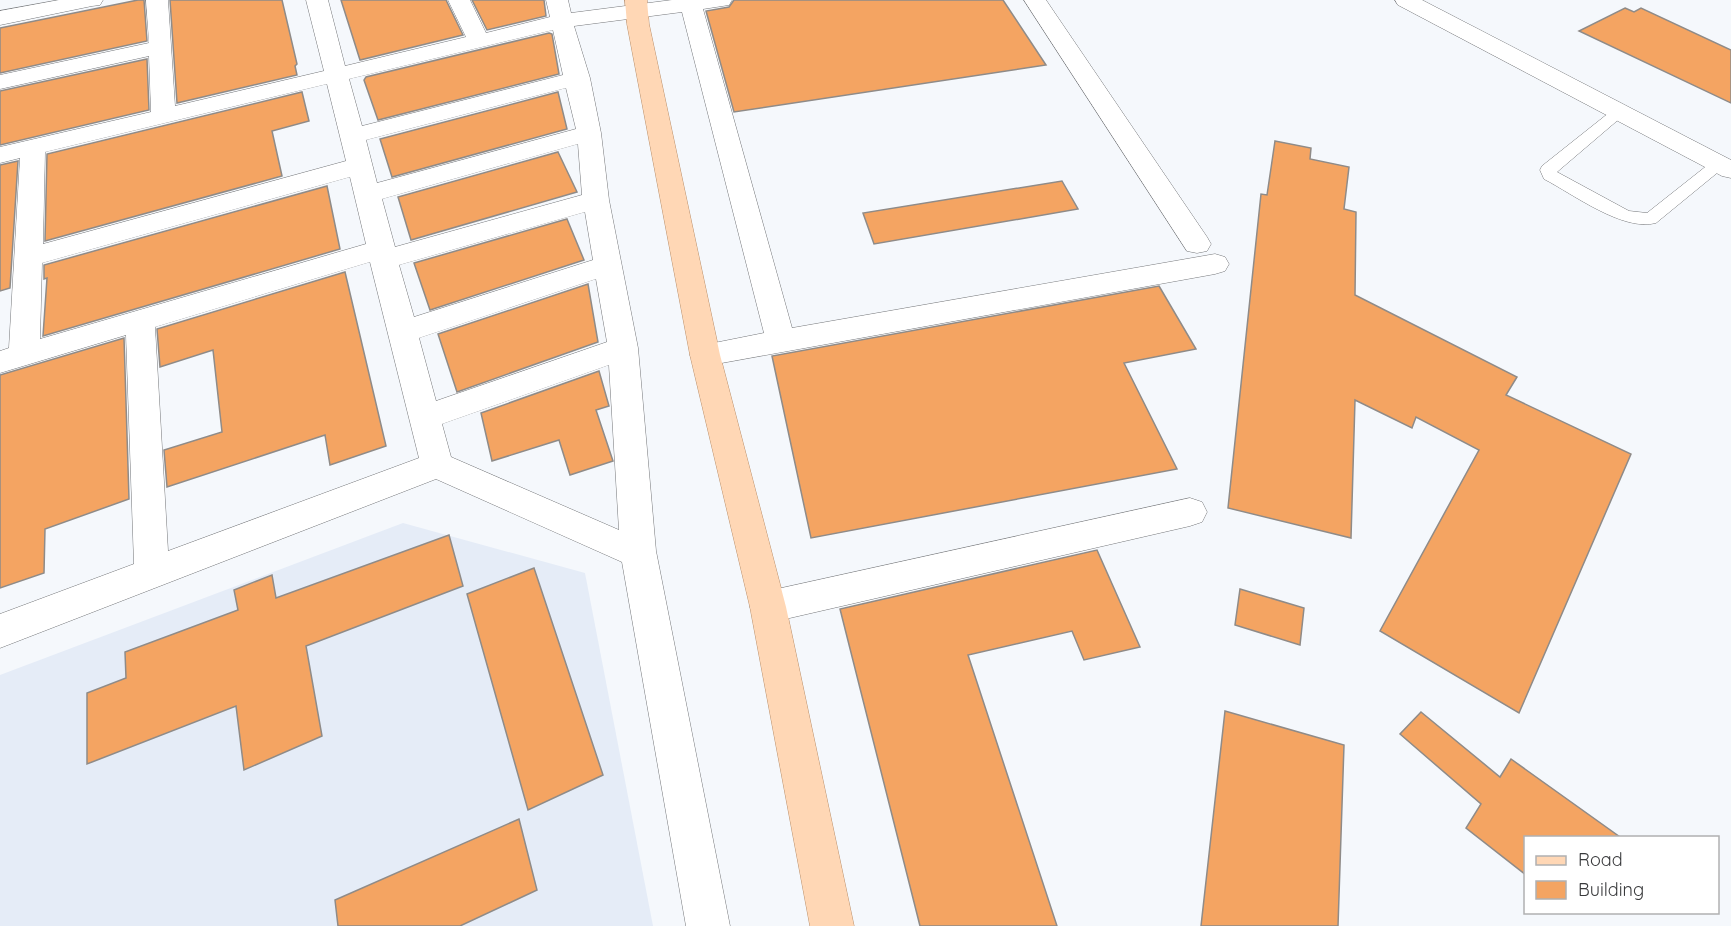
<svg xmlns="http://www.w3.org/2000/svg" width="1731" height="926" font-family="Quicksand,sans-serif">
	<rect width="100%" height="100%" fill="#f5f8fc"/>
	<!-- built -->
	<path fill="#e5ecf7" d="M403,523L585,573L653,926H0V675Z"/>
	<!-- building -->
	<g fill="#f4a462" stroke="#8f8b88" stroke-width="1.5">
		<path d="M138,0H144L147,41L0,73V28Z"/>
		<path d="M170,0H282L297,64L295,66L297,75L177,103Z"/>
		<path d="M341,0H446L463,35L360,60Z"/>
		<path d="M472,0H544L546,16L487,30Z"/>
		<path d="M734,0H1003L1046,65L734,112L706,11L729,7Z"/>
		<path d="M1625,8L1634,12L1641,8L1731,50V103L1579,31Z"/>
		<path d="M549,33L552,34L559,74L378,120L364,80L366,77Z"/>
		<path d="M147,59L149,110L0,145V91Z"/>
		<path d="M302,92L309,121L272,131L282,176L45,241L47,154Z"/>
		<path d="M558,92L567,129L392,177L380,139Z"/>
		<path d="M1275,141L1311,148L1310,159L1349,167L1344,209L1356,212L1355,295L1517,377L1506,395L1631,454L1519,713L1380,631L1479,450L1416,417L1412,428L1355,400L1351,538L1228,508L1261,194L1267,195Z"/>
		<path d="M558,152L577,192L411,240L398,197Z"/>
		<path d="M18,161L10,288L0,291V165Z"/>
		<path d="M1062,181L1078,209L874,244L863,213Z"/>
		<path d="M327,186L340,249L43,336L47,278L44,279V265Z"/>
		<path d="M567,219L584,260L430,310L414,263Z"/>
		<path d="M345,272L386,446L330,465L325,435L167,487L164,450L222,432L213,350L160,367L157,329Z"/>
		<path d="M588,284L598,342L457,392L438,334Z"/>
		<path d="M1159,286L1196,349L1124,363L1177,469L811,538L772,356Z"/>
		<path d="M124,338L129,499L45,529L44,573L0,588V375Z"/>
		<path d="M599,371L609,406L596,410L613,461L570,475L559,440L492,461L481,413Z"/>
		<path d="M449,535L463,586L306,646L322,736L244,770L236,706L87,764V693L126,678L125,652L238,610L234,590L272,575L276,598Z"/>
		<path d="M1097,550L1140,647L1084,660L1072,631L968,655L1057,926H920L840,609Z"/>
		<path d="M534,568L603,775L528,810L467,594Z"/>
		<path d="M1240,589L1304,608L1300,645L1235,625Z"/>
		<path d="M1225,711L1344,745L1338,926H1201Z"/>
		<path d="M1421,712L1500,777L1511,759L1620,837H1526V875L1466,828L1481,804L1400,734Z"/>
		<path d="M519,819L537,890L460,926H338L335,900Z"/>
	</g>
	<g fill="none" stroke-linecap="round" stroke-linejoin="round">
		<!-- lane casing -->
		<g stroke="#75777a" stroke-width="1">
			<path id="lane" d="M1620,106L1628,111L1625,114L1557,172L1629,211L1647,213L1714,160H1726L1728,164L1656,223C1623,232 1573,194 1544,179L1540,170L1542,166L1615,108Z"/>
		</g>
		<!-- street casing -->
		<g stroke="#75777a" stroke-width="1">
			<g id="street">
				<path d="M59,0H103L100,5L92,6L0,25V11Z"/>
				<path d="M146,0H168L175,106L324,71L306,0H328L345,66L466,37L448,0H470L486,33L550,17L546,0H568L571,13L672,0H732L729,5L703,9L792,328L1215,254L1225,257L1229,264L1225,271L1215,274L705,366L694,363L690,355L694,347L764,333L682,12L574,26L590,78L601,133L609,200L638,348L656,551L730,926H686L622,562L436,479L0,648V614L134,564L126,335L0,373V351L9,348L20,158L0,163V147L151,112L149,56L0,89V75L149,43ZM553,30L563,75L362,126L349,79ZM327,84L346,161L43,244L45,152ZM566,88L576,129L377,183L366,140ZM578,144L582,195L395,247L382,199ZM350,177L366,244L40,339L42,263ZM585,212L593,260L414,317L399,265ZM370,262L419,458L168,551L155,327ZM596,279L607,342L436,401L419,338ZM609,365L619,530L451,457L442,424Z"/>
				<path d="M1024,0H1046L1207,237L1211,244L1207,251L1197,253L1187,251Z"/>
				<path d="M1395,0H1422L1731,160V178L1722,176L1398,5Z"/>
				<path d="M1190,498L1202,502L1207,512L1202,522L1190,526L768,623L755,619L750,607L755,595L768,591Z"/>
			</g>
		</g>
		<!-- primary casing -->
		<g stroke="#ba8f6a" stroke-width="1">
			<path id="primary" d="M625,0H647L649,24L720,355L786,607L854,926H810L750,607L690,355L627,24Z"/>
		</g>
		<!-- lane -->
		<use href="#lane" fill="#fff" fill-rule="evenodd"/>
		<!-- street -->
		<use href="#street" fill="#fff" fill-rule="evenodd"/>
		<!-- primary -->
		<use href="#primary" fill="#ffd7b5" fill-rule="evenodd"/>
	</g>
	<!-- legend -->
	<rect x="1524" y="836" width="195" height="78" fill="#ffffff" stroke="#b0b0b1" stroke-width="1.5"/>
	<rect x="1536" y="856" width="30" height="9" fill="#ffd7b5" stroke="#b0b0b1" stroke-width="1.5"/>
	<text x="1578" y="866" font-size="18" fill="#393a3c">Road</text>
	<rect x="1536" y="881" width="30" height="18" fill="#f4a462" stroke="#b0b0b1" stroke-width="1.5"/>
	<text x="1578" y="896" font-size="18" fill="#393a3c">Building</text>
</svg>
